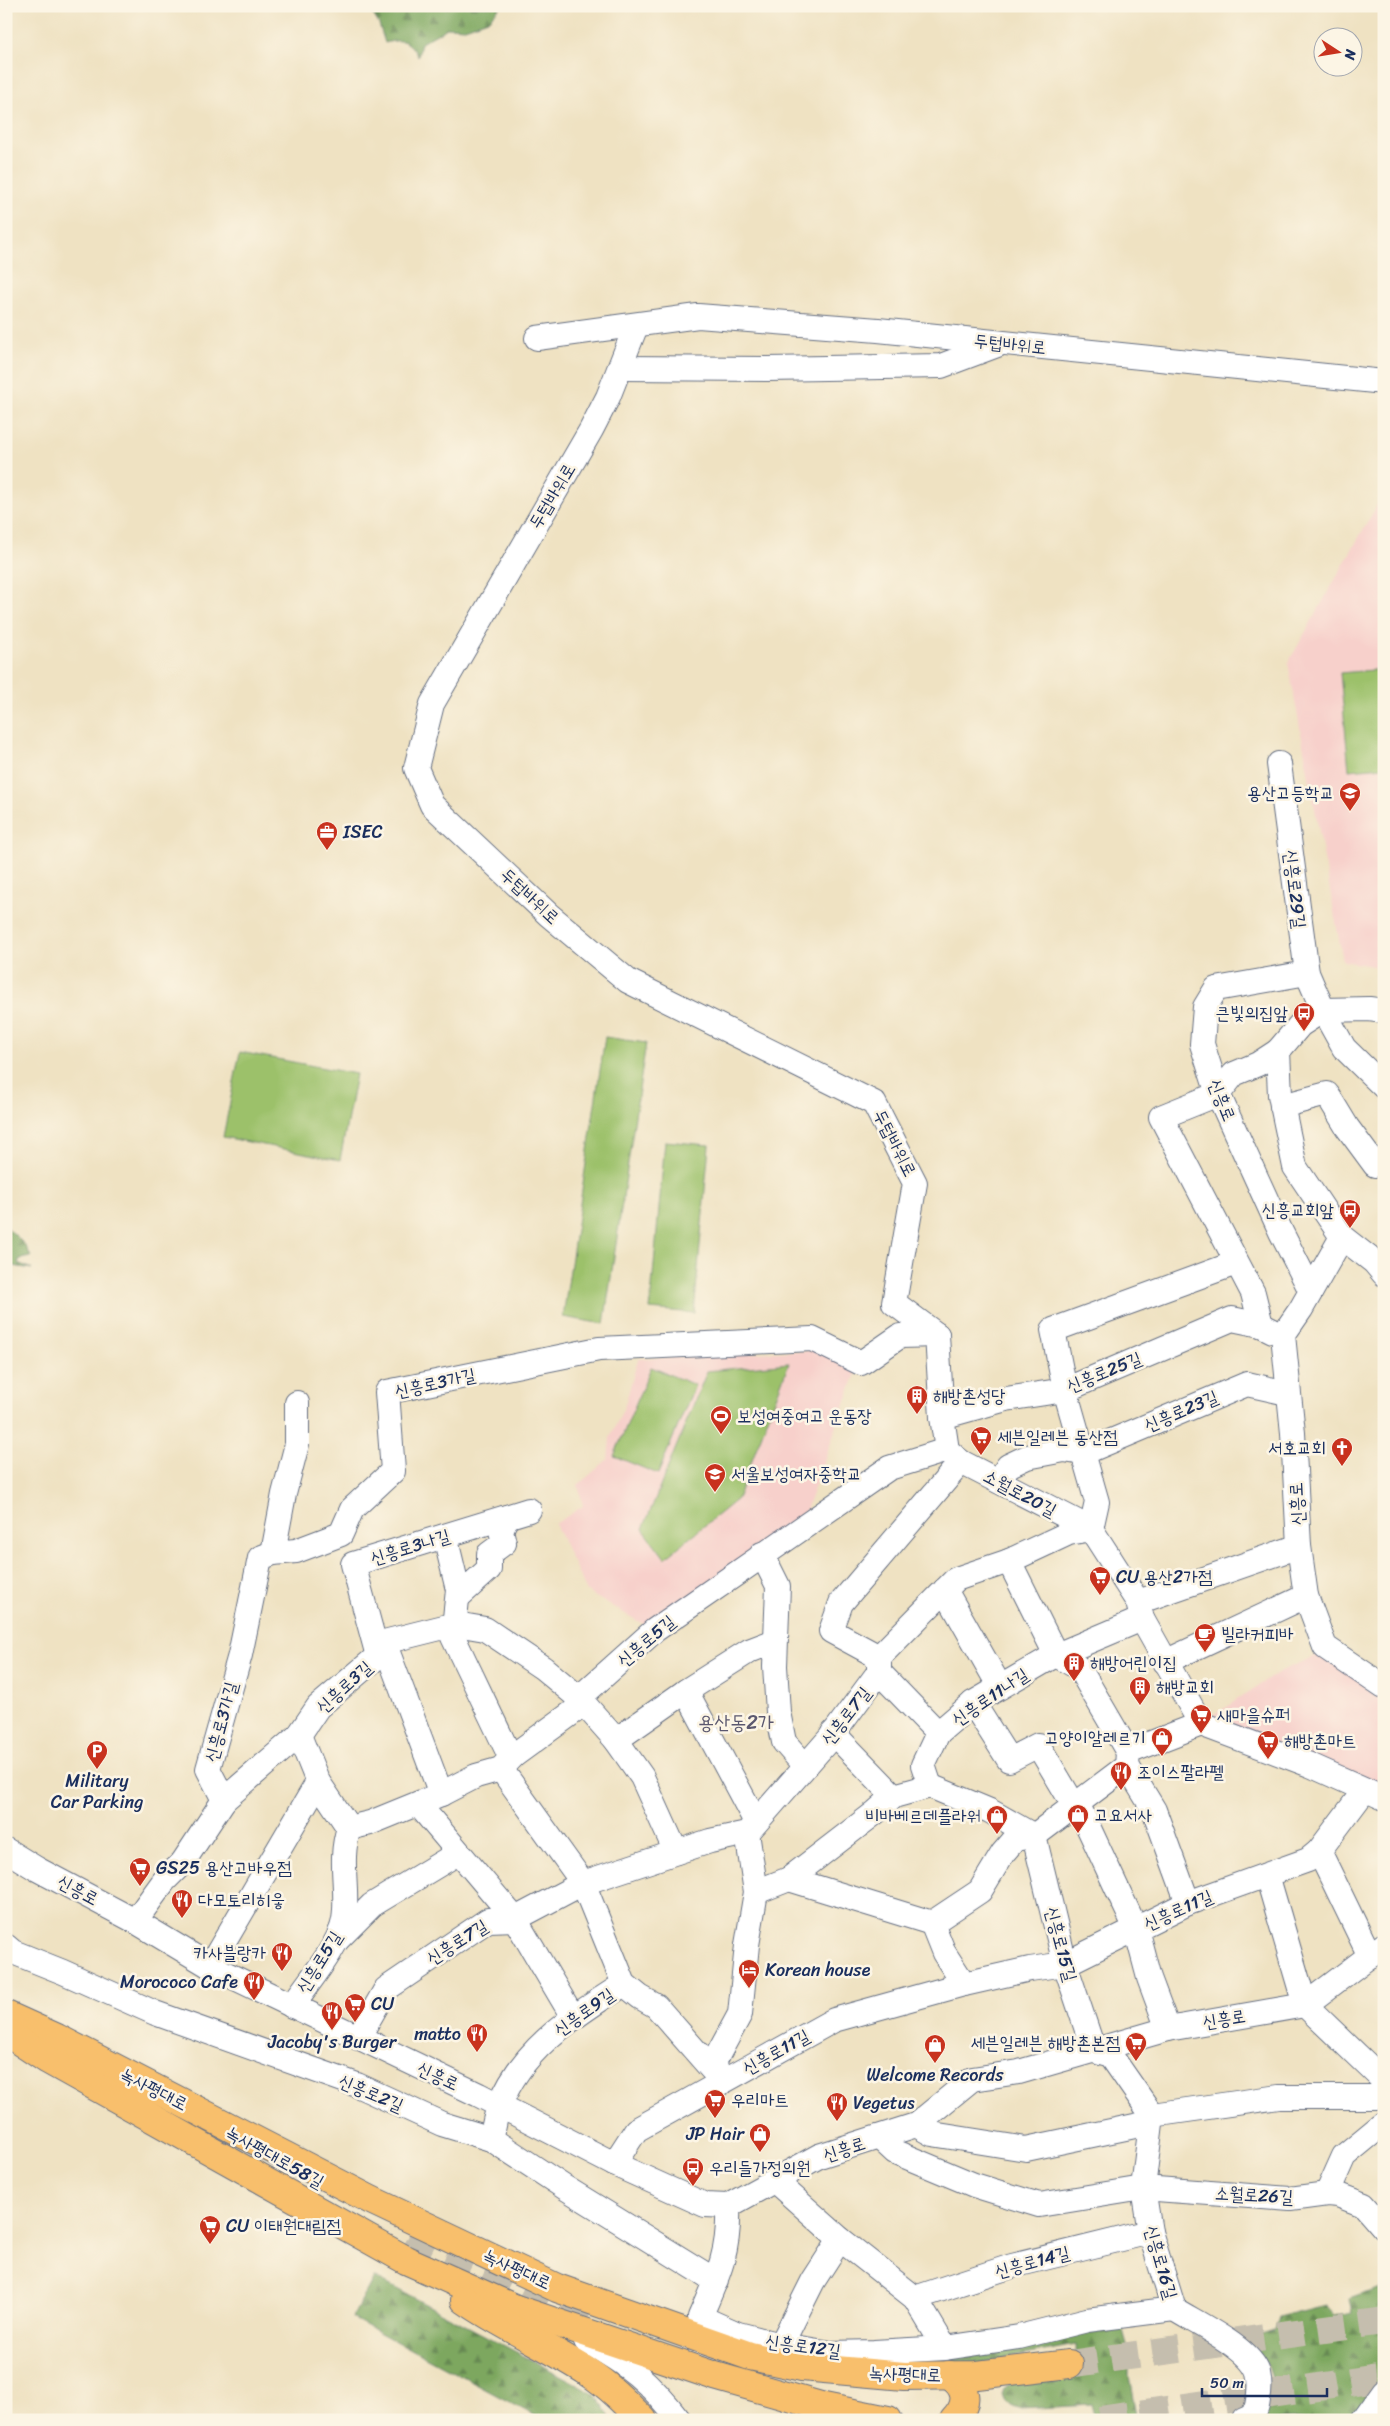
<svg xmlns="http://www.w3.org/2000/svg" width="1390" height="2426" font-family="Sriracha,'Poor Story',sans-serif">
	<defs>
		<pattern id="forest-firs" width="22" height="20" patternUnits="userSpaceOnUse" patternTransform="scale(1.25)"><rect width="22" height="20" fill="#7da75f"/><path d="M5 1l3.5 6h-7zM16 11l3.5 6h-7z" fill="#668852"/></pattern>
	</defs>
	<rect width="100%" height="100%" fill="#fcf5e5"/>
	<filter id="ink" filterUnits="userSpaceOnUse"><feTurbulence type="fractalNoise" baseFrequency=".02" numOctaves="2"/><feDisplacementMap in="SourceGraphic" scale="10" xChannelSelector="R" yChannelSelector="G"/><feConvolveMatrix kernelMatrix="1 2 1 2 8 2 1 2 1" color-interpolation-filters="sRGB"/></filter>
	<filter id="wash" filterUnits="userSpaceOnUse"><feTurbulence type="fractalNoise" baseFrequency=".0096" numOctaves="4" result="noise"/><feDisplacementMap in="SourceGraphic" scale="20" xChannelSelector="R" yChannelSelector="G"/><feGaussianBlur stdDeviation="1.12" result="paint"/><feColorMatrix in="noise" values="0 0 0 0 0 0 0 0 0 0 0 0 0 0 0 0 0 1.4 0 .05"/><feComposite in="paint" operator="in"/></filter>
	<g filter="url(#wash)">
		<rect width="100%" height="100%" fill="#efe2c2"/>
		<!-- built -->
		<g fill="#f7d0cb">
			<path d="M1384,493V968L1343,961L1288,663Z"/>
			<path d="M820,1350L859,1365L806,1510L650,1628L587,1592L555,1524L583,1506L578,1485L608,1459L610,1438L625,1405L638,1359Z"/>
			<path d="M1324,1652L1384,1693V1787L1211,1717L1279,1672Z"/>
		</g>
		<!-- forest -->
		<g fill="url(#forest-firs)" stroke="#4c6b5e">
			<path d="M368,6H390L395,13L402,6H501L488,20L465,28L449,27L421,43L418,57C410,41 403,38 385,43L379,24Z"/>
			<path d="M6,1226L25,1245L31,1257L20,1259L18,1263L32,1269L6,1265Z"/>
			<path d="M374,2277L596,2394L612,2420H543L352,2318Z"/>
			<path d="M1384,2287V2378L1355,2417L1259,2420C1282,2383 1274,2368 1246,2339L1274,2330L1278,2317L1325,2305L1335,2316L1352,2312L1349,2299Z"/>
			<path d="M1121,2323L1129,2352V2376L1137,2420H1095L1091,2405L1019,2409C1008,2406 1004,2401 1004,2390L1009,2383L1076,2374L1075,2345L977,2364H912L860,2358Z"/>
		</g>
		<!-- park -->
		<g fill="#9cc16b" stroke="#5c7864">
			<path d="M1384,669V767L1349,770L1340,673Z"/>
			<path d="M605,1037L646,1043L604,1324L563,1317Z"/>
			<path d="M240,1052L356,1074L340,1160L223,1137Z"/>
			<path d="M665,1141L709,1145L694,1313L650,1309Z"/>
			<path d="M789,1363L737,1499L665,1558L643,1529L707,1371Z"/>
			<path d="M651,1367L695,1385L658,1474L614,1456Z"/>
		</g>
	</g>
	<g filter="url(#ink)">
		<g fill="none" stroke-linecap="round" stroke-linejoin="round">
			<!-- major-tunnel -->
			<g stroke="#c5beae" stroke-width="28" stroke-dasharray="28 14" stroke-linecap="butt">
				<path d="M410,2233L580,2319L592,2329"/>
				<path d="M1069,2364L1384,2321"/>
				<path d="M1100,2420L1384,2377"/>
			</g>
			<!-- minor casing -->
			<g stroke="#656e81" stroke-width="26">
				<g id="minor">
					<path d="M636,326L608,397L591,430L432,704L416,768L432,805L549,915L628,981L874,1103L915,1183L894,1303L937,1335"/>
					<path d="M537,338L698,316L878,330L1384,382"/>
					<path d="M620,368L768,369L941,366L997,345"/>
					<path d="M1279,764L1307,973L1323,1010L1344,1048L1384,1087"/>
					<path d="M1307,973L1216,989L1205,1007L1202,1044L1218,1094L1281,1232L1311,1291"/>
					<path d="M1384,1011L1369,1009L1323,1010L1300,1025L1278,1051L1280,1095L1295,1167L1342,1237L1301,1309L1283,1335L1293,1433L1299,1546L1306,1596L1325,1647L1384,1687"/>
					<path d="M1282,1106L1327,1094L1347,1127L1375,1165L1384,1159"/>
					<path d="M1342,1237L1374,1262L1384,1274"/>
					<path d="M1261,1325L1253,1293L1161,1117L1218,1094L1234,1074L1258,1064L1278,1051"/>
					<path d="M937,1335L942,1417L947,1450L961,1462L1091,1529L1138,1602L1142,1619L1201,1724L1310,1765L1384,1798"/>
					<path d="M942,1417L1006,1399L1065,1390L1232,1319L1261,1325L1273,1331"/>
					<path d="M999,1481L1008,1466L1027,1457L1064,1450L1083,1453L1247,1384L1287,1393"/>
					<path d="M445,1536L458,1590L453,1637L508,1752L513,1756"/>
					<path d="M273,1553L284,1494L297,1444V1403"/>
					<path d="M762,1554L778,1586L775,1666L778,1712L784,1742L805,1766"/>
					<path d="M1009,1561L1056,1655L1079,1668L1128,1752"/>
					<path d="M945,1590L1000,1687"/>
					<path d="M458,1597L489,1569V1554L504,1543L501,1530L507,1517"/>
					<path d="M1138,1602L1299,1546"/>
					<path d="M384,1642L441,1794"/>
					<path d="M378,1656L353,1564L529,1510"/>
					<path d="M879,1657L831,1631L841,1603L961,1462"/>
					<path d="M1165,1662L1306,1596"/>
					<path d="M879,1672L938,1733"/>
					<path d="M973,1703L1009,1760L1038,1745L1075,1807"/>
					<path d="M833,1733L894,1796"/>
					<path d="M616,1740L686,1691"/>
					<path d="M1127,1766L1154,1810L1188,1903"/>
					<path d="M501,1769L583,1883L624,1984L640,1997L656,2006L722,2081"/>
					<path d="M930,1786L990,1811L1034,1836L1065,1964L1094,2051"/>
					<path d="M224,1800L208,1769L240,1655L260,1558L273,1553L296,1551L341,1534L352,1509L393,1471L387,1392L599,1349L812,1339L861,1363L900,1336L937,1335"/>
					<path d="M418,1804L515,1919L573,2017"/>
					<path d="M1078,1805L1136,1929L1149,1978L1168,2029"/>
					<path d="M756,1822L686,1691L749,1651L775,1641"/>
					<path d="M349,1828L370,1823L441,1794L476,1776L501,1769L513,1756L576,1710L579,1698L655,1630L889,1468L947,1450"/>
					<path d="M6,1850L37,1869L135,1921L210,1966L479,2095L614,2164L705,2205L728,2206L819,2156L916,2125L972,2079L1019,2072L1168,2029L1305,2005L1384,1945"/>
					<path d="M1319,1851L1370,1956"/>
					<path d="M1267,1875L1305,2005L1384,2081"/>
					<path d="M789,1879L932,1923L980,1891L1003,1853L1015,1839L1034,1836L1127,1766L1128,1752L1201,1724"/>
					<path d="M756,1892L789,1879L876,1812L894,1796L930,1786L923,1765L938,1733L973,1703L1052,1657L1142,1619"/>
					<path d="M135,1921L164,1881L183,1862L224,1800L299,1735L318,1707L378,1656L384,1642L456,1624L485,1629L543,1668L579,1698L616,1740L642,1777L676,1852"/>
					<path d="M932,1923L944,1953L964,1984"/>
					<path d="M338,1939L372,1905L458,1853"/>
					<path d="M6,1946L13,1952L63,1972L155,2013L357,2085L442,2124L491,2139L564,2187L716,2281"/>
					<path d="M210,1966L318,1782"/>
					<path d="M292,2006C306,1985 340,1945 344,1920C349,1889 338,1861 349,1828L318,1782L299,1735"/>
					<path d="M358,2038L386,1989L488,1920L515,1919L583,1883L710,1841L747,1833L831,1737L879,1672V1657L956,1579L1009,1561L1069,1533L1091,1529L1097,1502L1065,1390L1053,1330L1236,1263"/>
					<path d="M1094,2051L1111,2056L1152,2115L1143,2188L1150,2232L1174,2309C1196,2323 1250,2348 1258,2373C1260,2382 1260,2391 1258,2400C1257,2410 1254,2416 1244,2420"/>
					<path d="M721,2081L714,2062L740,2014L747,1945L756,1892L747,1833"/>
					<path d="M1152,2115L1279,2097H1384"/>
					<path d="M916,2125L932,2134L1026,2149L1149,2123"/>
					<path d="M879,2137L895,2152L974,2185L1039,2205L1143,2188L1290,2199L1327,2194L1338,2195L1364,2205L1384,2228"/>
					<path d="M491,2139C494,2128 495,2115 500,2105C522,2047 575,2016 624,1984"/>
					<path d="M614,2164L636,2130L834,2020L964,1984L1030,1969L1065,1964L1188,1903L1308,1860L1319,1851L1364,1791"/>
					<path d="M775,2181L840,2239L915,2298L945,2348"/>
					<path d="M1327,2194L1344,2156L1384,2123"/>
					<path d="M728,2206C730,2251 718,2276 700,2317L738,2334L781,2345L831,2353L874,2352L945,2348L1019,2337L1087,2320L1174,2309"/>
					<path d="M915,2298L1012,2266L1150,2232"/>
					<path d="M586,2341C629,2365 649,2381 679,2420"/>
					<path d="M781,2345L813,2281L840,2239"/>
					<path d="M1363,2420L1384,2391"/>
				</g>
			</g>
			<!-- major casing -->
			<g stroke="#656e81" stroke-width="30">
				<g id="major">
					<path d="M6,2015L57,2038L371,2200L557,2288L750,2356L802,2367L904,2376L977,2375L1069,2364"/>
					<path d="M6,2032L48,2060L406,2260L516,2309L715,2376L824,2407L888,2420"/>
					<path d="M465,2300C504,2327 548,2346 588,2372C608,2385 625,2402 643,2420"/>
					<path d="M949,2375C967,2387 970,2403 954,2420"/>
				</g>
			</g>
			<!-- minor -->
			<use href="#minor" stroke="#fff" stroke-width="24"/>
			<!-- major -->
			<use href="#major" stroke="#f8bf6c" stroke-width="28"/>
		</g>
	</g>
	<!-- icons -->
	<defs>
		<g id="school-pin" transform="scale(1.125)"><path d="M0 17L-7.5 6A9.5 9.5 0 1 1 7.5 6Z" fill="#c8321e" stroke="#fcf5e5"/><path d="M0-5L7-2L0 1L-7-2ZM-4 1L0 2.5L4 1V4Q0 6-4 4Z" fill="#fff"/></g>
		<g id="office-pin" transform="scale(1.125)"><path d="M0 17L-7.5 6A9.5 9.5 0 1 1 7.5 6Z" fill="#c8321e" stroke="#fcf5e5"/><path d="M-6-3h4V-5.5h4V-3h4V5H-6ZM-1-4.5V-3h2v-1.5ZM-6 0V1H6V0Z" fill="#fff"/></g>
		<g id="bus-pin" transform="scale(1.125)"><path d="M0 17L-7.5 6A9.5 9.5 0 1 1 7.5 6Z" fill="#c8321e" stroke="#fcf5e5"/><path d="M-5-6H5V4H4V6H2V4H-2V6H-4V4H-5ZM-3.5-4V0h7V-4ZM-3.5 1.2v1.5H-2V1.2ZM2 1.2v1.5H3.5V1.2Z" fill="#fff"/></g>
		<g id="building-pin" transform="scale(1.125)"><path d="M0 17L-7.5 6A9.5 9.5 0 1 1 7.5 6Z" fill="#c8321e" stroke="#fcf5e5"/><path d="M-4-6H4V6H1V3H-1V6H-4ZM-2.5-4.3h1.7v1.8h-1.7ZM.8-4.3h1.7v1.8H.8ZM-2.5-1h1.7V.8h-1.7ZM.8-1h1.7V.8H.8Z" fill="#fff"/></g>
		<g id="stadium-pin" transform="scale(1.125)"><path d="M0 17L-7.5 6A9.5 9.5 0 1 1 7.5 6Z" fill="#c8321e" stroke="#fcf5e5"/><path d="M0-5a6.5 5 0 1 0 0 10a6.5 5 0 1 0 0-10ZM-3.5-1.8h7v3.6h-7Z" fill="#fff"/></g>
		<g id="supermarket-pin" transform="scale(1.125)"><path d="M0 17L-7.5 6A9.5 9.5 0 1 1 7.5 6Z" fill="#c8321e" stroke="#fcf5e5"/><path d="M-6-5.5h2.5l.6 2H6L4.5 2H-2.5L-4.4-4H-6ZM-1.5 3.2a1.3 1.3 0 1 0 .1 0ZM3 3.2a1.3 1.3 0 1 0 .1 0Z" fill="#fff"/></g>
		<g id="church-pin" transform="scale(1.125)"><path d="M0 17L-7.5 6A9.5 9.5 0 1 1 7.5 6Z" fill="#c8321e" stroke="#fcf5e5"/><path d="M-1.2-6h2.4v3.5h3.3v2.4h-3.3V6h-2.4V-.1h-3.3v-2.4h3.3Z" fill="#fff"/></g>
		<g id="cafe-pin" transform="scale(1.125)"><path d="M0 17L-7.5 6A9.5 9.5 0 1 1 7.5 6Z" fill="#c8321e" stroke="#fcf5e5"/><path d="M-5.5-4.5H6V0H3Q3 3.5 0 3.5H-2.5Q-5.5 3.5-5.5 0ZM3-3.2v2h1.7v-2ZM-6 4.5H4V6H-6Z" fill="#fff"/></g>
		<g id="shop-pin" transform="scale(1.125)"><path d="M0 17L-7.5 6A9.5 9.5 0 1 1 7.5 6Z" fill="#c8321e" stroke="#fcf5e5"/><path d="M-5-2.5h2.3a2.7 3.5 0 0 1 5.4 0H5L5.5 6h-11ZM-1.5-2.5h3a1.5 2.3 0 0 0-3 0Z" fill="#fff"/></g>
		<g id="parking-pin" transform="scale(1.125)"><path d="M0 17L-7.5 6A9.5 9.5 0 1 1 7.5 6Z" fill="#c8321e" stroke="#fcf5e5"/><path d="M-3.5-5.5H1a3.5 3.5 0 0 1 0 7H-1V5.5H-3.5ZM-1-3.4V-.6H.8a1.4 1.4 0 0 0 0-2.8Z" fill="#fff"/></g>
		<g id="restaurant-pin" transform="scale(1.125)"><path d="M0 17L-7.5 6A9.5 9.5 0 1 1 7.5 6Z" fill="#c8321e" stroke="#fcf5e5"/><path d="M-5-6h1v4h1v-4h1v4h1v-4h1v5L-1.5 .5V6h-2V.5L-5-1ZM5-6V6H3V1.5H1.5Q1.5-4 5-6Z" fill="#fff"/></g>
		<g id="hotel-pin" transform="scale(1.125)"><path d="M0 17L-7.5 6A9.5 9.5 0 1 1 7.5 6Z" fill="#c8321e" stroke="#fcf5e5"/><path d="M-6-4.5h1.5V1H6V5H4.5V3h-9V5H-6ZM-4 0a1.8 1.8 0 1 1 3.6 0ZM.5 0V-2.5h3Q6-2.5 6 0Z" fill="#fff"/></g>
	</defs>
	<g fill-rule="evenodd">
		<use href="#school-pin" x="1350" y="793"/>
		<use href="#office-pin" x="327" y="832"/>
		<use href="#bus-pin" x="1304" y="1013"/>
		<use href="#bus-pin" x="1350" y="1210"/>
		<use href="#building-pin" x="917" y="1396"/>
		<use href="#stadium-pin" x="721" y="1416"/>
		<use href="#supermarket-pin" x="981" y="1437"/>
		<use href="#church-pin" x="1342" y="1448"/>
		<use href="#school-pin" x="715" y="1474"/>
		<use href="#supermarket-pin" x="1100" y="1577"/>
		<use href="#cafe-pin" x="1205" y="1634"/>
		<use href="#building-pin" x="1074" y="1663"/>
		<use href="#building-pin" x="1140" y="1687"/>
		<use href="#supermarket-pin" x="1201" y="1715"/>
		<use href="#shop-pin" x="1162" y="1738"/>
		<use href="#supermarket-pin" x="1268" y="1741"/>
		<use href="#parking-pin" x="97" y="1751"/>
		<use href="#restaurant-pin" x="1121" y="1772"/>
		<use href="#shop-pin" x="1078" y="1815"/>
		<use href="#shop-pin" x="997" y="1816"/>
		<use href="#supermarket-pin" x="140" y="1868"/>
		<use href="#restaurant-pin" x="182" y="1900"/>
		<use href="#restaurant-pin" x="282" y="1953"/>
		<use href="#hotel-pin" x="749" y="1970"/>
		<use href="#restaurant-pin" x="254" y="1982"/>
		<use href="#supermarket-pin" x="355" y="2004"/>
		<use href="#restaurant-pin" x="332" y="2012"/>
		<use href="#restaurant-pin" x="477" y="2034"/>
		<use href="#supermarket-pin" x="1136" y="2043"/>
		<use href="#shop-pin" x="935" y="2045"/>
		<use href="#supermarket-pin" x="715" y="2100"/>
		<use href="#restaurant-pin" x="837" y="2103"/>
		<use href="#shop-pin" x="760" y="2134"/>
		<use href="#bus-pin" x="693" y="2168"/>
		<use href="#supermarket-pin" x="210" y="2226"/>
	</g>
	<g text-anchor="middle" stroke-width="5" stroke-linejoin="round" paint-order="stroke">
		<!-- street labels -->
		<g font-size="18" fill="#1b2f5e" stroke="#fcf5e5">
			<text transform="translate(1010 344) rotate(6)" y="6">두텁바위로</text>
			<text transform="translate(552 496) rotate(-59)" y="6">두텁바위로</text>
			<text transform="translate(1295 889) rotate(83)" y="6">신흥로29길</text>
			<text transform="translate(530 896) rotate(43)" y="6">두텁바위로</text>
			<text transform="translate(1222 1100) rotate(68)" y="6">신흥로</text>
			<text transform="translate(895 1143) rotate(63)" y="6">두텁바위로</text>
			<text transform="translate(1104 1372) rotate(-22)" y="6">신흥로25길</text>
			<text transform="translate(435 1383) rotate(-12)" y="6">신흥로3가길</text>
			<text transform="translate(1181 1411) rotate(-23)" y="6">신흥로23길</text>
			<text transform="translate(1020 1493) rotate(28)" y="6">소월로20길</text>
			<text transform="translate(1297 1504) rotate(-93)" y="6">신흥로</text>
			<text transform="translate(410 1547) rotate(-17)" y="6">신흥로3나길</text>
			<text transform="translate(646 1641) rotate(-40)" y="6">신흥로5길</text>
			<text transform="translate(344 1687) rotate(-42)" y="6">신흥로3길</text>
			<text transform="translate(990 1697) rotate(-34)" y="6">신흥로11나길</text>
			<text transform="translate(846 1716) rotate(-52)" y="6">신흥로7길</text>
			<text transform="translate(221 1722) rotate(-75)" y="6">신흥로3가길</text>
			<text transform="translate(78 1890) rotate(28)" y="6">신흥로</text>
			<text transform="translate(1178 1910) rotate(-24)" y="6">신흥로11길</text>
			<text transform="translate(457 1942) rotate(-32)" y="6">신흥로7길</text>
			<text transform="translate(1061 1944) rotate(75)" y="6">신흥로15길</text>
			<text transform="translate(319 1962) rotate(-58)" y="6">신흥로5길</text>
			<text transform="translate(584 2012) rotate(-35)" y="6">신흥로9길</text>
			<text transform="translate(1224 2019) rotate(-9)" y="6">신흥로</text>
			<text transform="translate(776 2052) rotate(-29)" y="6">신흥로11길</text>
			<text transform="translate(438 2076) rotate(25)" y="6">신흥로</text>
			<text transform="translate(154 2089) rotate(27)" y="6">녹사평대로</text>
			<text transform="translate(371 2093) rotate(23)" y="6">신흥로2길</text>
			<text transform="translate(844 2149) rotate(-18)" y="6">신흥로</text>
			<text transform="translate(275 2157) rotate(29)" y="6">녹사평대로58길</text>
			<text transform="translate(1254 2195) rotate(3)" y="6">소월로26길</text>
			<text transform="translate(1032 2262) rotate(-15)" y="6">신흥로14길</text>
			<text transform="translate(1161 2262) rotate(74)" y="6">신흥로16길</text>
			<text transform="translate(517 2269) rotate(25)" y="6">녹사평대로</text>
			<text transform="translate(803 2346) rotate(8)" y="6">신흥로12길</text>
			<text transform="translate(905 2374) rotate(2)" y="6">녹사평대로</text>
		</g>
		<!-- poi labels -->
		<g font-size="18" fill="#1b2f5e" stroke="#fcf5e5" text-anchor="start">
			<text x="1334" y="799" text-anchor="end">용산고등학교</text>
			<text x="343" y="838">ISEC</text>
			<text x="1288" y="1019" text-anchor="end">큰빛의집앞</text>
			<text x="1334" y="1216" text-anchor="end">신흥교회앞</text>
			<text x="933" y="1402">해방촌성당</text>
			<text x="737" y="1422">보성여중여고 운동장</text>
			<text x="997" y="1443">세븐일레븐 동산점</text>
			<text x="1326" y="1454" text-anchor="end">서호교회</text>
			<text x="731" y="1480">서울보성여자중학교</text>
			<text x="1116" y="1583">CU 용산2가점</text>
			<text x="1221" y="1640">빌라커피바</text>
			<text x="1090" y="1669">해방어린이집</text>
			<text x="1156" y="1693">해방교회</text>
			<text x="1217" y="1721">새마을슈퍼</text>
			<text x="1146" y="1744" text-anchor="end">고양이알레르기</text>
			<text x="1284" y="1747">해방촌마트</text>
			<text x="1137" y="1778">조이스팔라펠</text>
			<text x="97" y="1787" text-anchor="middle">Military<tspan x="97" dy="21">Car Parking</tspan></text>
			<text x="1094" y="1821">고요서사</text>
			<text x="981" y="1822" text-anchor="end">비바베르데플라워</text>
			<text x="156" y="1874">GS25 용산고바우점</text>
			<text x="198" y="1906">다모토리히읗</text>
			<text x="266" y="1959" text-anchor="end">카사블랑카</text>
			<text x="765" y="1976">Korean house</text>
			<text x="238" y="1988" text-anchor="end">Morococo Cafe</text>
			<text x="371" y="2010">CU</text>
			<text x="461" y="2040" text-anchor="end">matto</text>
			<text x="332" y="2048" text-anchor="middle">Jacoby's Burger</text>
			<text x="1120" y="2049" text-anchor="end">세븐일레븐 해방촌본점</text>
			<text x="935" y="2081" text-anchor="middle">Welcome Records</text>
			<text x="731" y="2106">우리마트</text>
			<text x="853" y="2109">Vegetus</text>
			<text x="744" y="2140" text-anchor="end">JP Hair</text>
			<text x="709" y="2174">우리들가정의원</text>
			<text x="226" y="2232">CU 이태원대림점</text>
		</g>
		<!-- quarter labels -->
		<g font-size="20" fill="#5b586f" stroke="#fcf5e5">
			<text x="736" y="1729">용산동2가</text>
		</g>
	</g>
	<!-- margin -->
	<rect width="1390" height="2426" fill="none" stroke="#fcf5e5" stroke-width="25"/>
	<!-- north arrow -->
	<g transform="translate(1338 52) rotate(102)"><circle r="24" fill="#fcf5e5" stroke="#a2a6af"/>
	<path d="M0-4L9 19L0 12L-9 19Z" fill="#c8321e"/>
	<text y="-8" font-size="14" font-weight="bold" text-anchor="middle" fill="#1b2f5e">N</text>
	</g>
	<!-- scale -->
	<path d="M1202 2388v8h125v-8" fill="none" stroke="#1b2f5e" stroke-width="2.5"/>
	<text x="1210" y="2388" font-size="15" fill="#1b2f5e" stroke="#fcf5e5" stroke-width="4" paint-order="stroke">50 m</text>
</svg>
